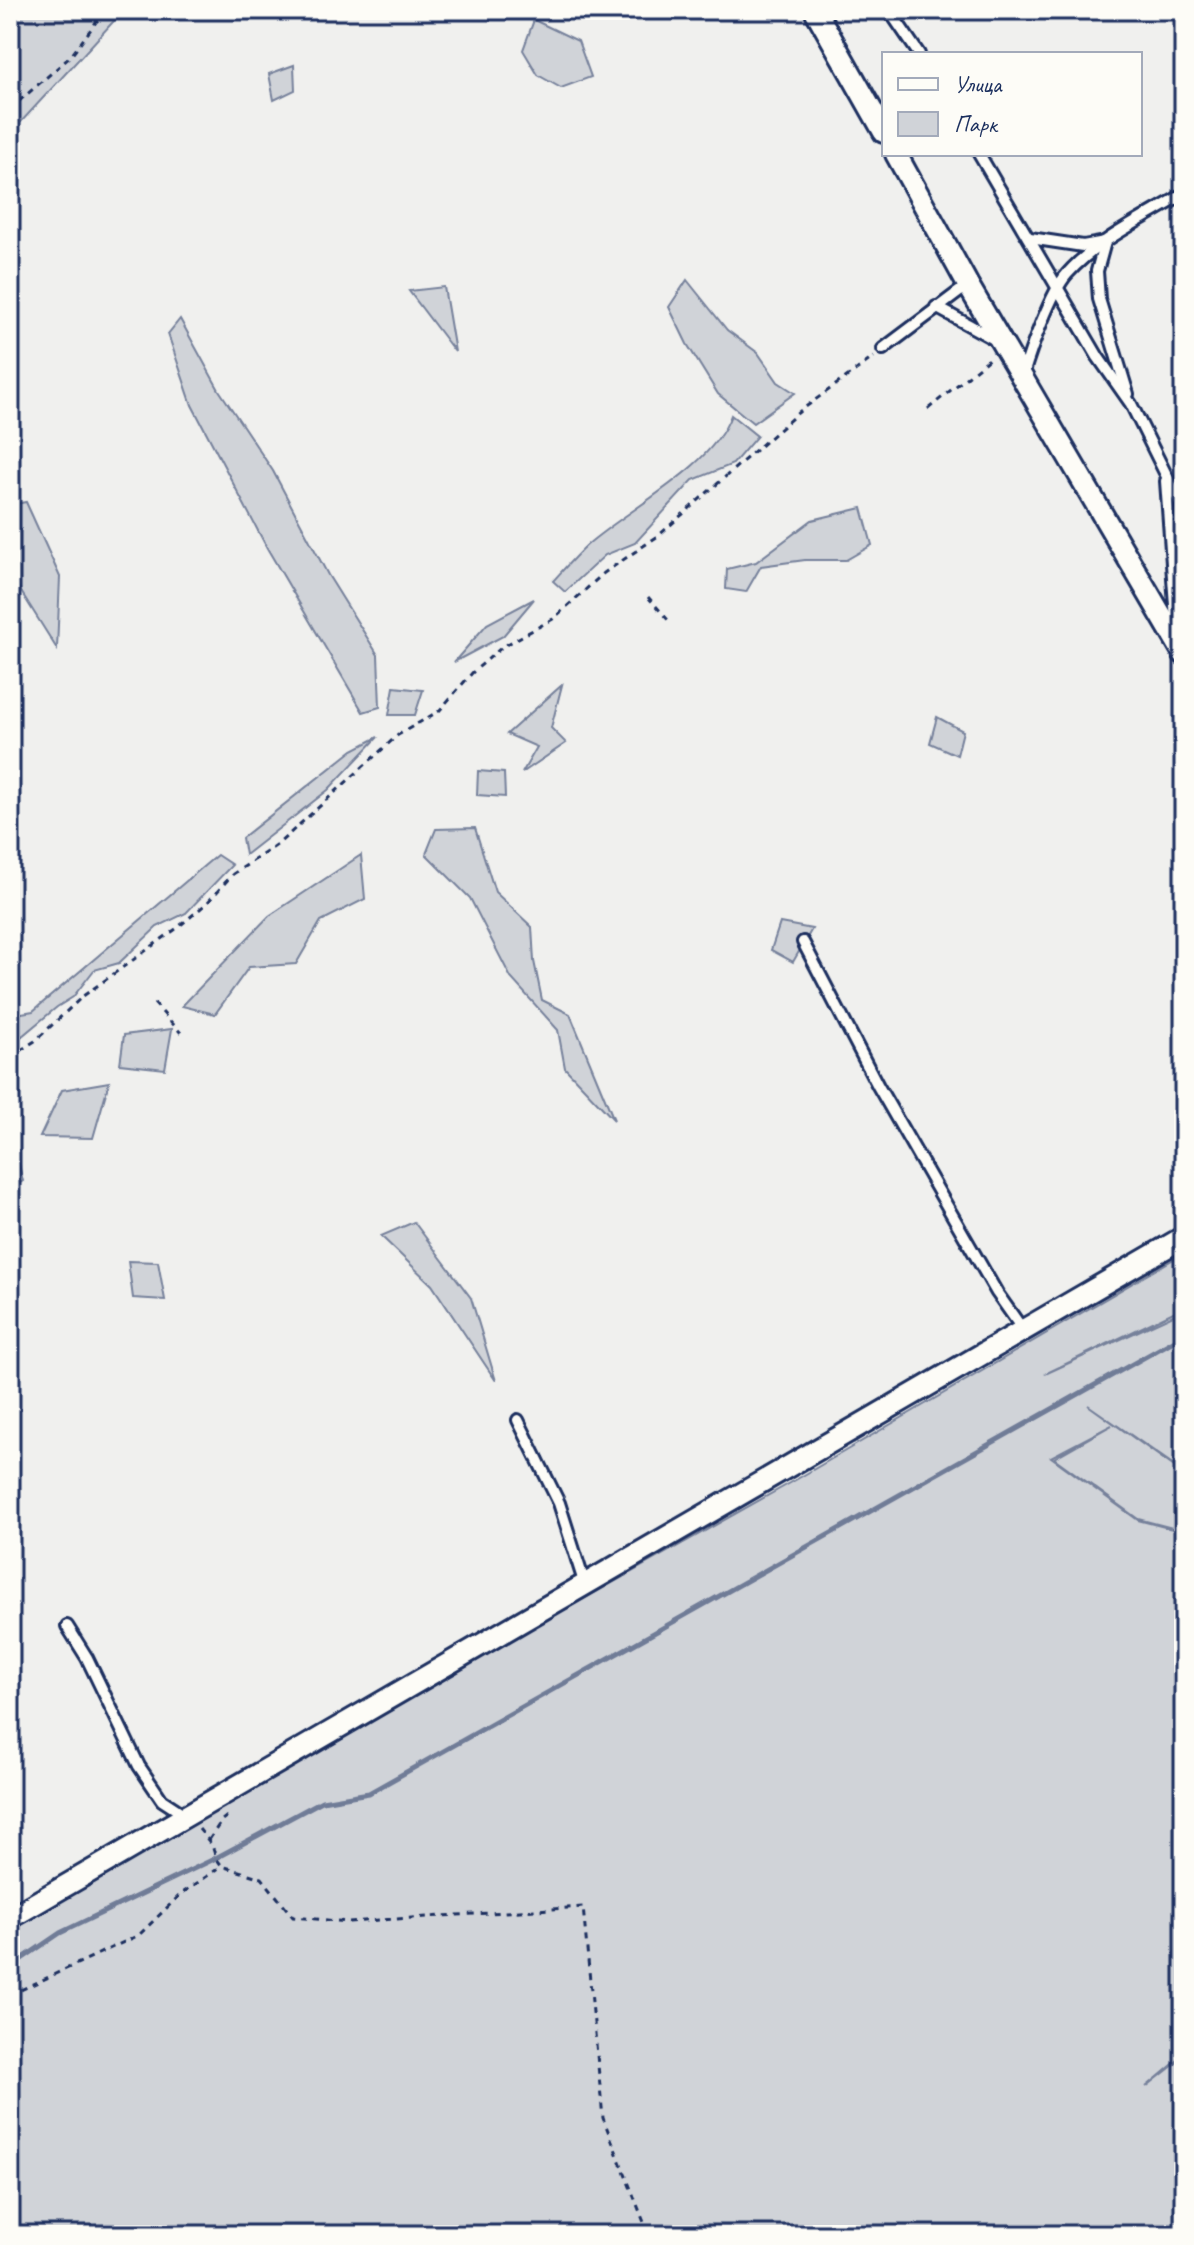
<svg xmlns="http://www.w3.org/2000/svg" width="1194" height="2245" font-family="Caveat,sans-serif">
	<rect width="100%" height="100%" fill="#f0f0ee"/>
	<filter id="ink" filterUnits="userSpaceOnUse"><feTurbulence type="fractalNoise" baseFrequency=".0125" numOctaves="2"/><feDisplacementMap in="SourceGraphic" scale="16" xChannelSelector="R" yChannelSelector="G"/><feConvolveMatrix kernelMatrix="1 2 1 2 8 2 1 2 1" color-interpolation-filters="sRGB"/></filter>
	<g filter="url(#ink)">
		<!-- green -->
		<g fill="#d0d3d8" stroke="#76819b" stroke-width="2">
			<path d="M10,10H124L10,134Z"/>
			<path d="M534,20L578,41L591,77L561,88L538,75L523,50Z"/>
			<path d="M294,65L295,90L274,100L269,74Z"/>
			<path d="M687,280L727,330L758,353L778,382L795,393L753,423L718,394L687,344L669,307Z"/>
			<path d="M444,287L455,352L409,291Z"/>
			<path d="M180,319L219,390L273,471L328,575L378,655L380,707L363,712L267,548L192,405L168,334Z"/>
			<path d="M731,415L757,436L733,464L693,480L635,543L605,555L565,592L553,581C564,569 575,556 587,545C629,508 712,468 731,415Z"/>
			<path d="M26,502L60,577L57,649L10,574V505Z"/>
			<path d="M862,508L872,545L846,560H805L761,566L746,592L726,589L727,569L756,562L812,520Z"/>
			<path d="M534,599L503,636L454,662L487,624Z"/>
			<path d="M562,685L551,728L566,743L522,773L537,747L507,734Z"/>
			<path d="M394,687L423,690L415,715H389Z"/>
			<path d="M937,717L963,731L957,755L930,743Z"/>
			<path d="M378,737L328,790L245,855L242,838L353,750Z"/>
			<path d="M478,771L504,773L505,797L477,795Z"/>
			<path d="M475,828L495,892L532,927L534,961L542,1000L570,1014L614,1120L565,1068L558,1030L511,978L470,898L426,854L436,829Z"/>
			<path d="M217,855L232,865L186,913L157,927L119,963L94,970L73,997L57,1007L10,1046V1015L33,1011Z"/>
			<path d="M361,855L365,899L321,921L296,964L249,967L215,1014L182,1006L269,916Z"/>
			<path d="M780,923L812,929L793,962L771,950Z"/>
			<path d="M172,1029L165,1069L120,1064L124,1035Z"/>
			<path d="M109,1082L93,1138L40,1137L62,1090Z"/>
			<path d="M10,1128L23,1181L10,1189Z"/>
			<path d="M414,1222L471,1298L496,1381L432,1285L381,1236Z"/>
			<path d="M1184,1253V1307L1045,1374L1184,1310V1472L1088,1405L1184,1474V1531L1138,1519L1054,1458L1112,1425L1051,1457L1138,1520L1184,1532V1553L1179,1570L1184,1557V2055L1146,2087L1184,2057V2235H10V1926L336,1738L792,1482Z"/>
			<path d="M128,1261L158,1262L165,1300L133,1298Z"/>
		</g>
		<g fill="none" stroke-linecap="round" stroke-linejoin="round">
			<!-- stream -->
			<path stroke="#6f7b97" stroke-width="5" d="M10,1967L60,1933L212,1860L322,1801L369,1793L1184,1335"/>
			<!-- service casing -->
			<g stroke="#1b2f5e" stroke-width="16">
				<g id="service">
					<path d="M889,10L919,54"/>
					<path d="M979,154L1098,357L1131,404L1184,511"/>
					<path d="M1030,238L1083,246L1105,242L1097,271L1099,299L1128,394"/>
					<path d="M936,307L996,340"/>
					<path d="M883,349L968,285"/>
					<path d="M1023,375C1030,351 1051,292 1067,274C1097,240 1145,218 1184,194"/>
					<path d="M1166,481L1177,633"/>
					<path d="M803,942L878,1086L997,1293L1023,1330"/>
					<path d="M518,1420L559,1503L585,1585"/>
					<path d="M67,1626L87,1658L139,1766L162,1800L185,1815"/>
				</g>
			</g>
			<!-- minor casing -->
			<g stroke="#1b2f5e" stroke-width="26">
				<g id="minor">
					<path d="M815,10L884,132"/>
					<path d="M896,154L968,285L1184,654"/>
					<path d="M10,1918L1184,1237"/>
				</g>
			</g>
			<!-- path -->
			<g stroke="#1b2f5e" stroke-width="3" stroke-dasharray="6 6" stroke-linecap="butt">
				<path d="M10,109L71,56L105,10"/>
				<path d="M928,409L990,358"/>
				<path d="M648,597L668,620"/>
				<path d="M154,1003L181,1033"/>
				<path d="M10,1057L35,1041L83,996L176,929L207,903L233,874L277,845L398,735L439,711L472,673L502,647L553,619L604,573L658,536L800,411L874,357"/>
				<path d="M199,1829L212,1845L216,1858L222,1866L262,1878L293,1917L349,1922L583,1907L603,2118L649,2235"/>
				<path d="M209,1840L222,1820L231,1813"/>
				<path d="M10,1995L139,1935L181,1894L222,1866"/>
			</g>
			<!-- service -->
			<use href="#service" stroke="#fdfcf7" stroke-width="10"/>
			<!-- minor -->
			<use href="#minor" stroke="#fdfcf7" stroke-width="20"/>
		</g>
	</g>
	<!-- margin -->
	<rect width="1194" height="2245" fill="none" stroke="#fdfcf7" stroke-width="40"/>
	<rect x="20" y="20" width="1154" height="2205" fill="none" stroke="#1b2f5e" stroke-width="3" filter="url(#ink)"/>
	<!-- legend -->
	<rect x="882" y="52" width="260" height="104" fill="#fdfcf7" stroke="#a3aaba" stroke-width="2"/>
	<rect x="898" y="78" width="40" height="12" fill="#fdfcf7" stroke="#a3aaba" stroke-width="2"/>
	<text x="954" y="92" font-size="24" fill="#1b2f5e">Улица</text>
	<rect x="898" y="112" width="40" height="24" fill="#d0d3d8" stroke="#a3aaba" stroke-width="2"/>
	<text x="954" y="132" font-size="24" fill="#1b2f5e">Парк</text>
</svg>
